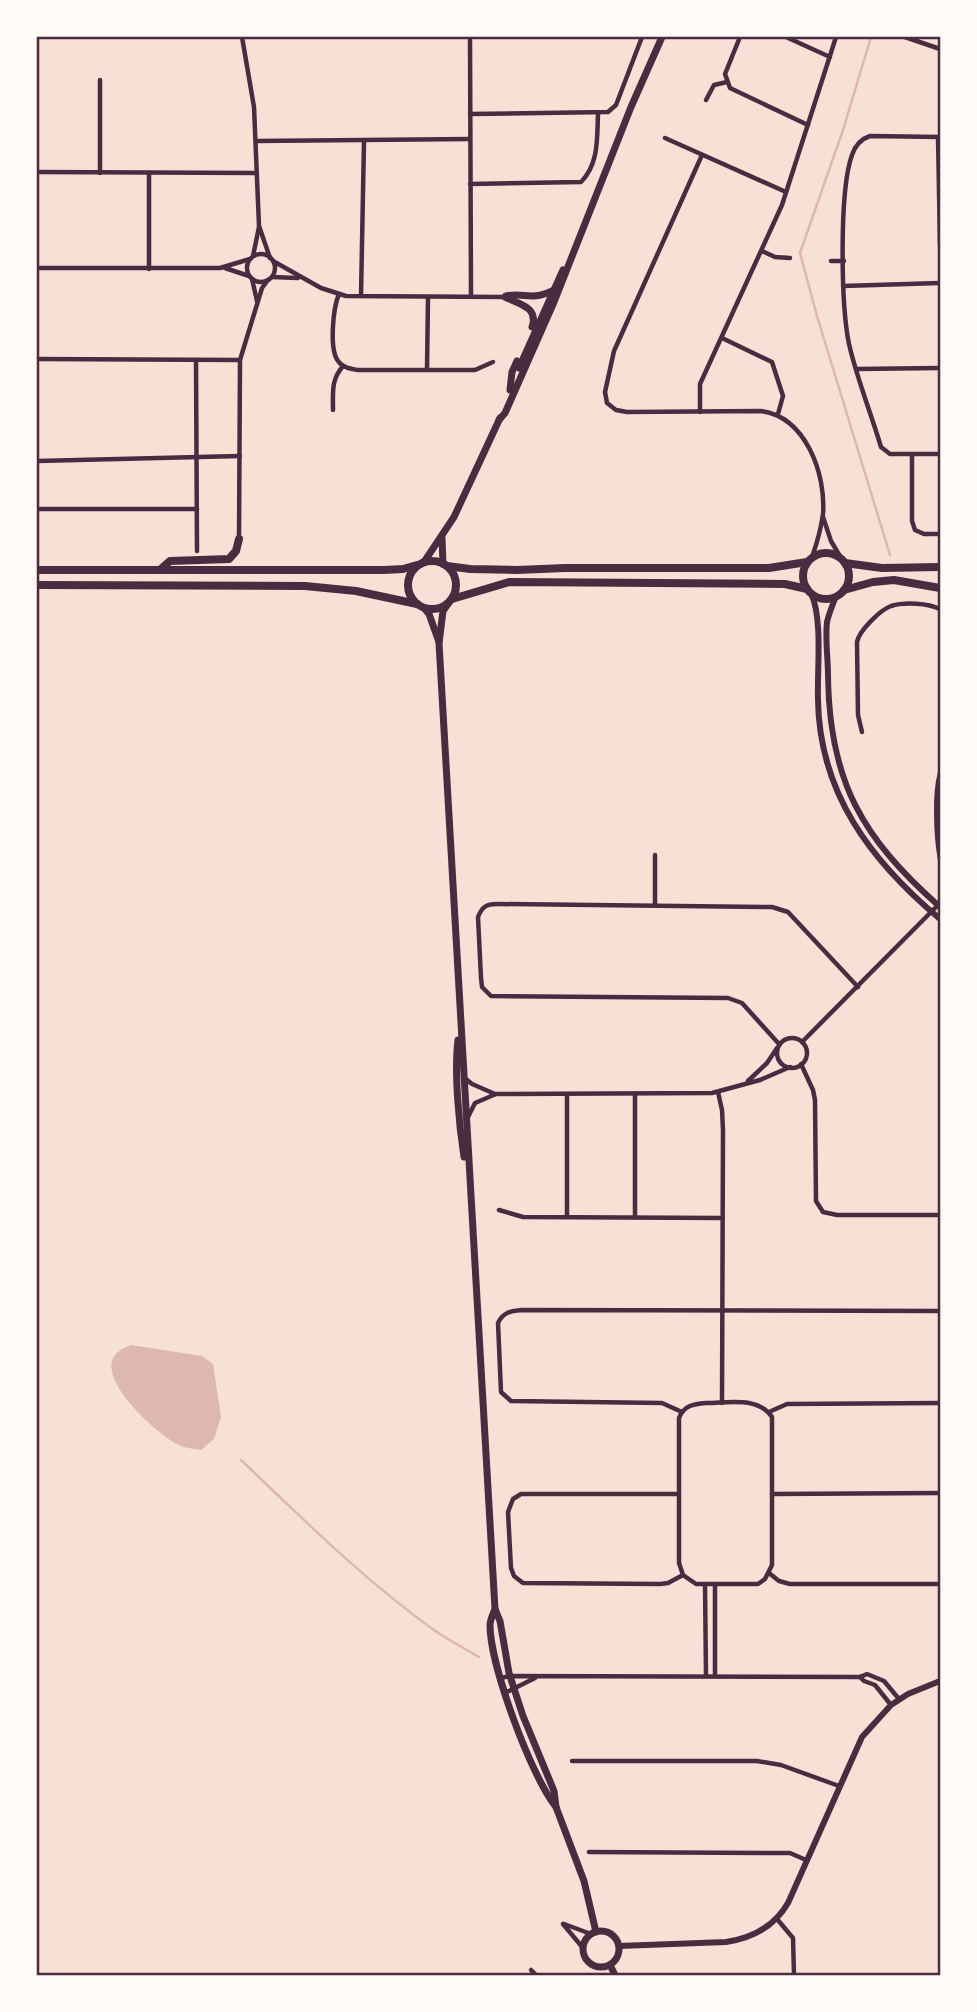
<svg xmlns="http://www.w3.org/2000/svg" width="977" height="2012" font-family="Helvetica,sans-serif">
	<rect width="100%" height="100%" fill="#f7e1d7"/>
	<!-- water -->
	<path fill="#dcb8b0" d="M131,1345L202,1356L213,1364L221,1417L214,1439L201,1450C194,1449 185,1448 179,1445C158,1435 101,1384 113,1358C117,1351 124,1348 131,1345Z"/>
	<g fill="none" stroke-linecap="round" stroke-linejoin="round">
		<!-- stream -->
		<g stroke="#dcb8b0" stroke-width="2.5">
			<path d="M871,37L843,130L800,253L817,316L890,555"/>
			<path d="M241,1460C303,1519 364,1580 434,1630C448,1640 464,1648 479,1657"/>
		</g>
		<!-- minor -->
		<g stroke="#4a2c40" stroke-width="4.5">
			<path d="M242,37L254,107L259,226L270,258"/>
			<path d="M470,37L471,296"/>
			<path d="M740,37L725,74L730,88L808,125"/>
			<path d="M786,37L830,57"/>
			<path d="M905,37L940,49"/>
			<path d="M100,80V173"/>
			<path d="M706,100L714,85L727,82"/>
			<path d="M470,114L608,112L616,105L642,37"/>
			<path d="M938,137L940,245"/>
			<path d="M940,137L870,136C861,139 855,146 852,155C839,191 841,305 849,344C857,379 871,413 881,447L890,454H940"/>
			<path d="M665,138L786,192"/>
			<path d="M256,141L470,139"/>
			<path d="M702,155L614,351L605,392L607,403L616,410L627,412L761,411C806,417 826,474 823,514C821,529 817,543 812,557"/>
			<path d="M37,172L257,173"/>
			<path d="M470,184L581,182C599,164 597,138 598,114"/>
			<path d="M762,251L775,257L790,258"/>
			<circle cx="261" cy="268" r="14"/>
			<path d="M253,256L259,227"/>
			<path d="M273,261L321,288L346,296L504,297"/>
			<path d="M831,261H844"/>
			<path d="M37,268H220L250,259"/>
			<path d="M225,268L249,276"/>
			<path d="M149,269V173"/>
			<path d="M272,277L298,278"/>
			<path d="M252,279L257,301"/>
			<path d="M843,286L940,283"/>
			<path d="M339,294C333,308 329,349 338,361C343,368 351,369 358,370H475L493,362"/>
			<path d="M361,296L364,141"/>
			<path d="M722,338L772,362L783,396L778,414"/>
			<path d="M37,359L240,360"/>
			<path d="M196,360L197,551"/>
			<path d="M856,369L940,368"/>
			<path d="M427,370L428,297"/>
			<path d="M333,410C333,392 331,380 343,366"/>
			<path d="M700,412V384L782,205L836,37"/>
			<path d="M912,454V521L915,530L924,534H940"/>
			<path d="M37,461L240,456"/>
			<path d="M37,509H197"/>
			<path d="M823,517L831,541L841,558"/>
			<path d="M239,538L240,360L262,288L268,280"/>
			<path d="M862,732L858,715L857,642C859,631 880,610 891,606C904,602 928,603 940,609"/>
			<path d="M940,773C934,794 936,837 940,859"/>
			<path d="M655,855V905"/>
			<circle cx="792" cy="1053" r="15"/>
			<path d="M802,1042L938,905"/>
			<path d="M779,1044L742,1003L728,998L491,996L482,987L481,978L478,917C482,907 486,904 497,904L772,907L788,912L858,987"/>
			<path d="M801,1064L813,1090L815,1100L816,1201L823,1212L837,1215H940"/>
			<path d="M466,1079L472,1084L495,1094"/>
			<path d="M748,1081L767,1063L777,1048"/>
			<path d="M718,1092L722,1110L723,1130L722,1403"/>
			<path d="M635,1094V1217"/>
			<path d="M468,1117L475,1103L496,1094L712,1093L760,1080L790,1067"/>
			<path d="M499,1210L523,1217L722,1218"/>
			<path d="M567,1217V1094"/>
			<path d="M706,1403C728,1403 758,1396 772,1417V1565L765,1579L758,1584H696L683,1575L679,1563V1418C684,1405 694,1404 706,1403Z"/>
			<path d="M682,1412L662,1403L511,1401L501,1392L498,1323C503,1312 511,1311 522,1310L940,1311"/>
			<path d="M769,1412L787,1404L940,1403"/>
			<path d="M679,1494H521L513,1499L508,1512L511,1568L514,1576L523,1583L660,1584L668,1583L683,1575"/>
			<path d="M772,1494L940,1493"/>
			<path d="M769,1573L779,1581L790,1584H940"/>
			<path d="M705,1584L706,1676"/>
			<path d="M715,1584V1676"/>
			<path d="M860,1677L864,1681L875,1685L891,1705"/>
			<path d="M501,1678L510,1676L860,1677L867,1674L884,1681L899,1699"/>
			<path d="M505,1693L535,1678"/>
			<path d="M572,1761H757L781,1765L839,1786"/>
			<path d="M589,1852L780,1853H790L806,1860"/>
			<path d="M777,1919L793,1938L794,1975"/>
			<path d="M563,1924L583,1948"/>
			<path d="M564,1924L591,1934"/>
			<path d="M531,1970L536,1975"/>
		</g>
		<!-- tertiary -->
		<g stroke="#4a2c40" stroke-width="6">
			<path d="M811,593C823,619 817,669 818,699C819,793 871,861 940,919"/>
			<path d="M836,596C833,604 829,613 827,622C825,639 828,658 828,675C829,781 862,838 940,907"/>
			<path d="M619,1946L726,1942C753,1938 774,1927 788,1903L862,1737L891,1705L908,1694L940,1681"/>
		</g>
		<!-- secondary -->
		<g stroke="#4a2c40" stroke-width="7">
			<path d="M506,296C525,292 530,301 552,291"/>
			<path d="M505,297C519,304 539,307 532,327"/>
			<path d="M519,368L563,270"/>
			<path d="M510,390L512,372L517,361"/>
			<path d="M499,420L505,413L554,302L631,107L662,37"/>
			<path d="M442,538L443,564"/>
			<path d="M424,562L454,517L500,418"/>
			<path d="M448,604L443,611L439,643L495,1609L500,1621L509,1673L523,1716L554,1791L556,1807L584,1881L596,1932"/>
			<path d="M425,609L429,614L439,642"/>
			<path d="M458,1040C454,1072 459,1125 464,1157"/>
			<path d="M495,1609C493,1614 490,1620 490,1625C490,1665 531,1776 556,1807"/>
			<circle cx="601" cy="1949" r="18"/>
			<path d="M610,1965L615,1975"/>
		</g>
		<!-- primary -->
		<g stroke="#4a2c40" stroke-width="8">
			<circle cx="826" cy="576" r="23"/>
			<circle cx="432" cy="585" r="24"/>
			<path d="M845,563L882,568L940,567"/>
			<path d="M447,566L470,569L517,570L565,568H769L807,562"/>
			<path d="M161,569L170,561L229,559L236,551L239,539"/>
			<path d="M37,570H384L403,569L417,565"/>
			<path d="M37,585L305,586L356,591L417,604"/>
			<path d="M844,590L873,582L894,580L940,588"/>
			<path d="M452,599L509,582L785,584L807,589"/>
		</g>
	</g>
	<!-- border -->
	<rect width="977" height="2012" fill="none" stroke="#fffaf5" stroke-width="77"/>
	<rect x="38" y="38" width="901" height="1936" fill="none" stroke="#4a2c40" stroke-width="2.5"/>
</svg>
